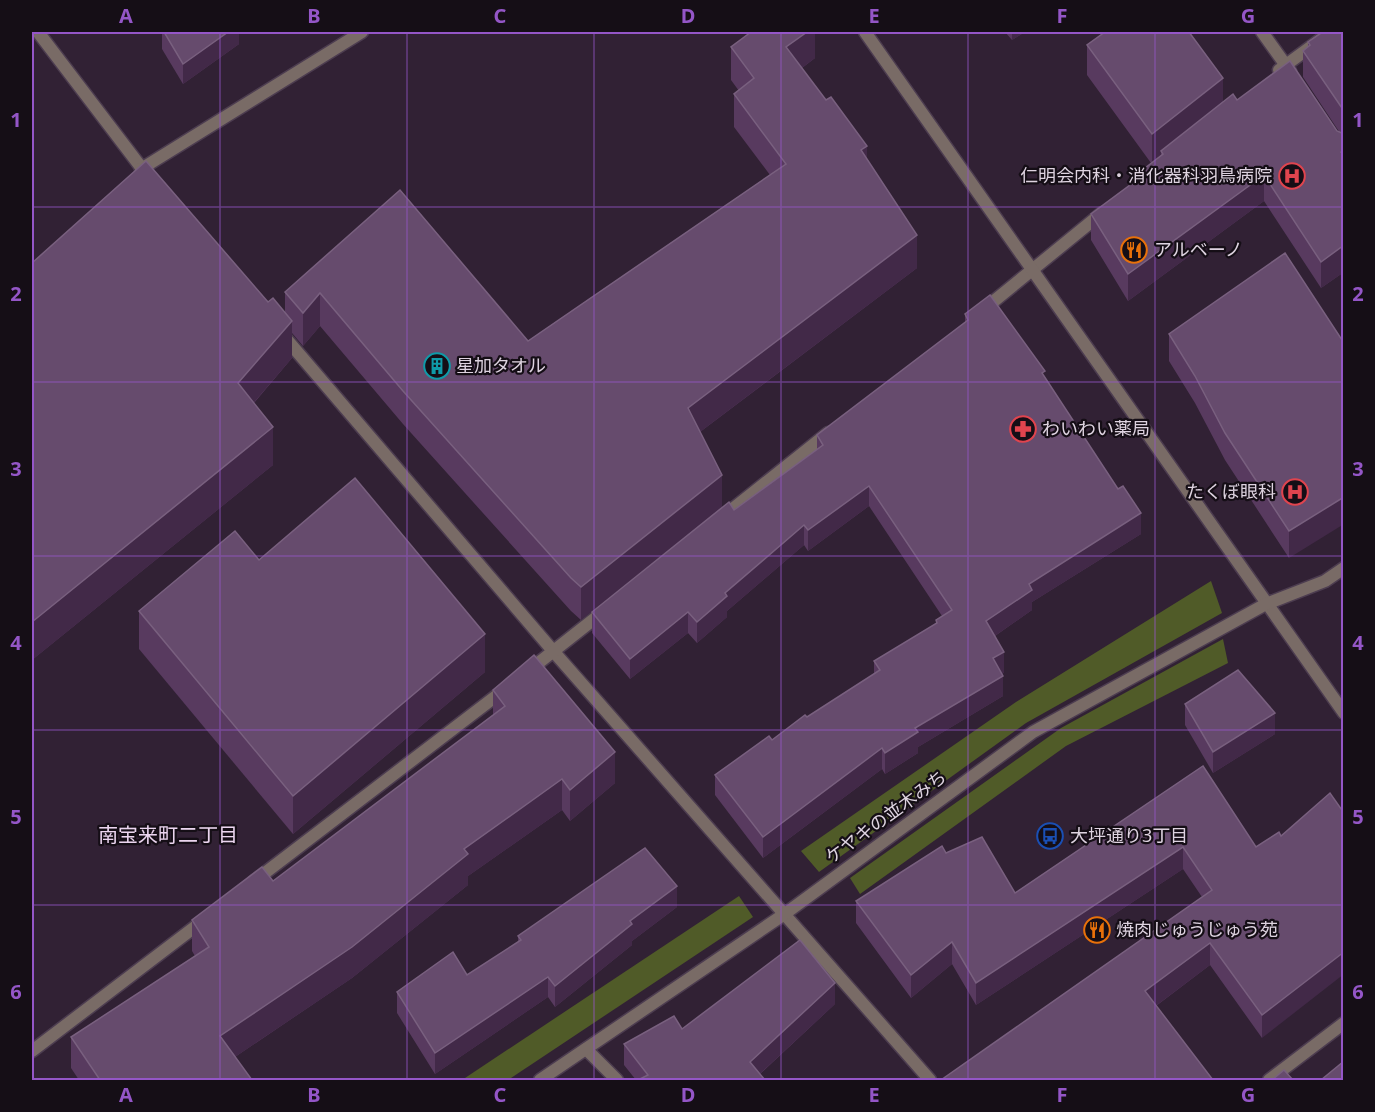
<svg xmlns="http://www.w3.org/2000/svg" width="1375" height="1112" font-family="'Noto Sans','Noto Sans JP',sans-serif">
	<rect width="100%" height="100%" fill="#312134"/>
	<!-- forest -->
	<g fill="#505b28">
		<path d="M1211,581L1222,613L1026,723L819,872L801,851L1016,702Z"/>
		<path d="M1223,639L1228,663L1066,746L860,894L850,878L1061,728Z"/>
		<path d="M739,896L753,917L508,1080H462Z"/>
	</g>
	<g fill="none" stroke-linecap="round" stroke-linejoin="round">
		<!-- minor casing -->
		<g stroke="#4d3d50" stroke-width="15">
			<g id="minor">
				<path d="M38,32L150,179"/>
				<path d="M1262,32L1290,71"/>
				<path d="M1279,70L1331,32"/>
				<path d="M141,169L362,32"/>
				<path d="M983,310L1102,213"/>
				<path d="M282,334L554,652L930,1080"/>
				<path d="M720,519L828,433"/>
				<path d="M527,672L603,612"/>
				<path d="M253,882L504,690"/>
				<path d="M586,1049L617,1080"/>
				<path d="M32,1051L204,920"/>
				<path d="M1269,1080L1344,1023"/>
			</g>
		</g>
		<!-- tertiary casing -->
		<g stroke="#4d3d50" stroke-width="15">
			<g id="tertiary">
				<path d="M865,32L1344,713"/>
				<path d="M540,1080L786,913L1033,732L1266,604L1325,581L1344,568"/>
			</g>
		</g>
		<!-- minor -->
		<use href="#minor" stroke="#796b66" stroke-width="12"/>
		<!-- tertiary -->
		<use href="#tertiary" stroke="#796b66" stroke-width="12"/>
	</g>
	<!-- wall -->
	<g fill="#583a5f">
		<path d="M162,32H239V44L183,84L162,49Z"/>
		<path d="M815,32V58L802,68L867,159L917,268L700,432L581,620L571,611L403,424L320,326L303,346L292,333V358L254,403L273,465L32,660L285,312V292L400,190L528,341L770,175L734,127V94L739,91L731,80V47Z"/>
		<path d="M1005,32H1025L1012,40Z"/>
		<path d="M1344,32V272L1321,288L1264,201L1128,301L1091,240V214L1140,178V172L1151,163L1087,75V45L1223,102L1237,100L1340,133L1303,77V51L1308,47V42Z"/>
		<path d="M965,314L1045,377L1141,534L1032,602V610L995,636L1004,672L1002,674L1003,696L918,747V753L885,774L882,769L763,858L715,795V775L772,740L874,674V661L936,624V620L942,616L869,506L808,551L804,545L727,611V617L697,643L688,633L630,679L592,633V612L817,450V435L965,323Z"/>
		<path d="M1169,334L1344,343L1289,558L1225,460L1195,403L1169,361Z"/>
		<path d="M259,560L485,672L293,834L139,649V611Z"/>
		<path d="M493,690L615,783L570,821L562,810L468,876V885L352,978L235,1057L252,1080H79L71,1068V1037L195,956L192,951V920L273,881L493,716Z"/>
		<path d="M1185,704L1275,734L1213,773L1185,725Z"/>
		<path d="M1203,766L1256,847L1279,832L1262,1038L1210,965L1156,1006L941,1080L1202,897L1183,869L976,1005L952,964L911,998L856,923V901L946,853L1015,893Z"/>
		<path d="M677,907L632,941V945L555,1007L548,997L435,1074L397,1013V992L467,975L518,943V936Z"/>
		<path d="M835,1004L760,1074L765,1080H636L624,1065V1044L682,1029Z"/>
	</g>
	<!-- shaded-wall -->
	<g fill="#422948">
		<path d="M228,32H239V44L183,84V64Z"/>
		<path d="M807,32H815V58L786,80V47Z"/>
		<path d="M1012,32H1025L1012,40Z"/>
		<path d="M1223,78V108L1163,154L1161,151V157L1152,164V134Z"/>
		<path d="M867,146V178L861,150Z"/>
		<path d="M1264,175V201L1128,301V274Z"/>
		<path d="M917,235V268L688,441V408Z"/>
		<path d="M1344,245V272L1321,288V262Z"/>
		<path d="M320,293V326L303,346V313Z"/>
		<path d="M292,321V358L238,421V383Z"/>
		<path d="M273,427V465L32,660V622Z"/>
		<path d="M722,475V508L581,620V587Z"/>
		<path d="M869,486V506L808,551V530Z"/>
		<path d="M1344,497V524L1289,558V531Z"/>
		<path d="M1141,513V534L1032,602V610L986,642V621L1029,584Z"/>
		<path d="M804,525V545L727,611V617L697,643V622L725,593Z"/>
		<path d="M688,612V633L630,679V659Z"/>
		<path d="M485,634V672L293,834V796Z"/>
		<path d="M1004,652V672L993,679V658Z"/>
		<path d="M1003,676V696L918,747V753L885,774V753L915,728Z"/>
		<path d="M1275,713V734L1213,773V752Z"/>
		<path d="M882,748V769L763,858V837Z"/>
		<path d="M615,752V783L570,821V790Z"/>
		<path d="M562,779V810L468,876V885L352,978L220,1067V1036L464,849Z"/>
		<path d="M1183,847V869L976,1005V983Z"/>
		<path d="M677,886V907L632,941V945L555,1007V986L630,921Z"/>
		<path d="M952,942V964L911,998V975Z"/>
		<path d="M1210,943V965L1145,1014V991Z"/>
		<path d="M1344,952V974L1262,1038V1015Z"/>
		<path d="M548,977V997L435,1074V1053Z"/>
		<path d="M835,983V1004L753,1080L750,1062Z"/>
	</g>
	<!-- building -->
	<g fill="#664b6d" stroke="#79607f" stroke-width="1.5">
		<path d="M164,32H228L183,64Z"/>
		<path d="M751,32H807L786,47L826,100L831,97L867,146L861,150L917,235L688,408L722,475L581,587L571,578L403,391L320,293L303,313L285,292L400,190L528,341L786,164L734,94L754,78L731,47Z"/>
		<path d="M1105,32H1189L1223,78L1152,134L1087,45Z"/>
		<path d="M1323,32H1344V111L1303,51L1310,45L1308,42Z"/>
		<path d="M1290,61L1337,131L1344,134V150L1341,152L1344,155V245L1321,262L1264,175L1128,274L1091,214L1142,176L1140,172L1163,154L1161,151L1233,94L1237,100Z"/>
		<path d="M146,161L268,302L273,298L292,321L238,383L273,427L32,622V263Z"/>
		<path d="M1285,253L1344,343V497L1289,531L1225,433L1195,376L1169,334Z"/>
		<path d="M990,295L1045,371L1042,373L1118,489L1123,486L1141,513L1029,584L1032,590L986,621L1004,652L993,658L1003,676L915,728L918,732L885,753L882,748L763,837L715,775L769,736L772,740L805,715L807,717L880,670L874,661L937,623L936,620L952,610L869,486L808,530L804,525L725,593L727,596L697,622L688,612L630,659L592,612L729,502L734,510L823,445L817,435L968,320L965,314Z"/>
		<path d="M355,478L485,634L293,796L139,611L235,531L259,560Z"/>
		<path d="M534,655L615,752L570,790L562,779L464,849L468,854L352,947L220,1036L252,1080H100L71,1037L209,947L192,920L262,867L273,881L505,706L493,690Z"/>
		<path d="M1238,670L1275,713L1213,752L1185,704Z"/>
		<path d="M1203,766L1256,847L1279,832L1281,836L1330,793L1344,813V952L1262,1015L1210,943L1145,991L1213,1080H941L1212,890L1183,847L976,983L952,942L911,975L856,901L942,846L946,853L982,837L1015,893Z"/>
		<path d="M645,848L677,886L630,921L632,924L555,986L548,977L435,1053L397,992L453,952L467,975L521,940L518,936Z"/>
		<path d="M800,940L835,983L750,1062L765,1080H638L648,1075L624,1044L674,1016L682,1029Z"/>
		<path d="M1344,1061V1080H1321Z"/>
		<path d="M1284,1070L1293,1080H1272Z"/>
	</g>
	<!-- grid -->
	<path fill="none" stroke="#9456c7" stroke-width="1.5" stroke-opacity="0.55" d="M220,32V1080M407,32V1080M594,32V1080M781,32V1080M968,32V1080M1155,32V1080M32,207H1344M32,382H1344M32,556H1344M32,730H1344M32,905H1344"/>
	<!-- icons -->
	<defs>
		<g id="hospital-ring" transform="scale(1.35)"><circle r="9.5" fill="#150e16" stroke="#e0444e" stroke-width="1.5"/><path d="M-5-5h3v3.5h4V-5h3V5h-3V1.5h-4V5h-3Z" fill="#e0444e"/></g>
		<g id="restaurant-ring" transform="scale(1.35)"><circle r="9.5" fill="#150e16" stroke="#e8710a" stroke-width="1.5"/><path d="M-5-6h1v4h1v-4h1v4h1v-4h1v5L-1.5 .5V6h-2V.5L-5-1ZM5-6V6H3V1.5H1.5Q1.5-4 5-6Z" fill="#e8710a"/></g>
		<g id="building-ring" transform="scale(1.35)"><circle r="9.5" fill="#150e16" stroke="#0f9aa8" stroke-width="1.5"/><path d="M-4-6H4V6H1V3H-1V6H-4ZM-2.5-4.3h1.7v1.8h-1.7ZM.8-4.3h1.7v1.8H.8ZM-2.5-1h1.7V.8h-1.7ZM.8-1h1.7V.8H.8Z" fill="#0f9aa8"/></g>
		<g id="pharmacy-ring" transform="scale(1.35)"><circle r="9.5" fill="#150e16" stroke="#e0444e" stroke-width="1.5"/><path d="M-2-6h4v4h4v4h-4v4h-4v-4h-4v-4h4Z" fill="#e0444e"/></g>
		<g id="bus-ring" transform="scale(1.35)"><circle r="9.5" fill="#150e16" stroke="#1a4fb4" stroke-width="1.5"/><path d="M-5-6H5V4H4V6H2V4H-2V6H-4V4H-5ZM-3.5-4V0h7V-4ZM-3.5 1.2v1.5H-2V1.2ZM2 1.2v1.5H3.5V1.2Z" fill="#1a4fb4"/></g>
	</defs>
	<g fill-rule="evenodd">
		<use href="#hospital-ring" x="1292" y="176"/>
		<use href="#restaurant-ring" x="1134" y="250"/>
		<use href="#building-ring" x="437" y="366"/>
		<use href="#pharmacy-ring" x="1023" y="429"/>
		<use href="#hospital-ring" x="1295" y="492"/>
		<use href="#bus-ring" x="1050" y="836"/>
		<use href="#restaurant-ring" x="1097" y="930"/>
	</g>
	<g text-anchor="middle" stroke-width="4.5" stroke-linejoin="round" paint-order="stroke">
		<!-- poi labels -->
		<g font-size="18" fill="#ded3e0" stroke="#150e16" text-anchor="start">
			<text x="1272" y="182" text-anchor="end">仁明会内科・消化器科羽鳥病院</text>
			<text x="1154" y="256">アルベーノ</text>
			<text x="456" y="372">星加タオル</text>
			<text x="1042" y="435">わいわい薬局</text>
			<text x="1276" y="498" text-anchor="end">たくぼ眼科</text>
			<text x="1070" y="842">大坪通り3丁目</text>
			<text x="1116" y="936">焼肉じゅうじゅう苑</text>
		</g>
		<!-- street labels -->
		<g font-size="18" fill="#ded3e0" stroke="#150e16">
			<text transform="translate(886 817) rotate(-36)" y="6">ケヤキの並木みち</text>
		</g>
		<!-- neighbourhood labels -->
		<g font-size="20" fill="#ebd5ef" stroke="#150e16">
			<text x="168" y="842">南宝来町二丁目</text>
		</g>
	</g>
	<!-- border -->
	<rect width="1375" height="1112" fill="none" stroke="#150e16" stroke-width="66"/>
	<rect x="33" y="33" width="1309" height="1046" fill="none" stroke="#9456c7" stroke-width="2"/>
	<g font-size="20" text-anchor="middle" font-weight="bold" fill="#9456c7">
		<text x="126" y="23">A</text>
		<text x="314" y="23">B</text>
		<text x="500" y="23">C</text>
		<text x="688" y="23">D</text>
		<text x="874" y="23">E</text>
		<text x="1062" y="23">F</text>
		<text x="1248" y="23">G</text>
		<text x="16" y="127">1</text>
		<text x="1358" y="127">1</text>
		<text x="16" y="301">2</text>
		<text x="1358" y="301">2</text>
		<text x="16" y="476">3</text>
		<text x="1358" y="476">3</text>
		<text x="16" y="650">4</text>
		<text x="1358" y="650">4</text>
		<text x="16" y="824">5</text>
		<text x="1358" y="824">5</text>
		<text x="16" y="999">6</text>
		<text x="1358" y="999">6</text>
		<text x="126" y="1102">A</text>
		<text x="314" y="1102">B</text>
		<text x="500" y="1102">C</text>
		<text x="688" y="1102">D</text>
		<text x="874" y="1102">E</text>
		<text x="1062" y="1102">F</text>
		<text x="1248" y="1102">G</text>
	</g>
</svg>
